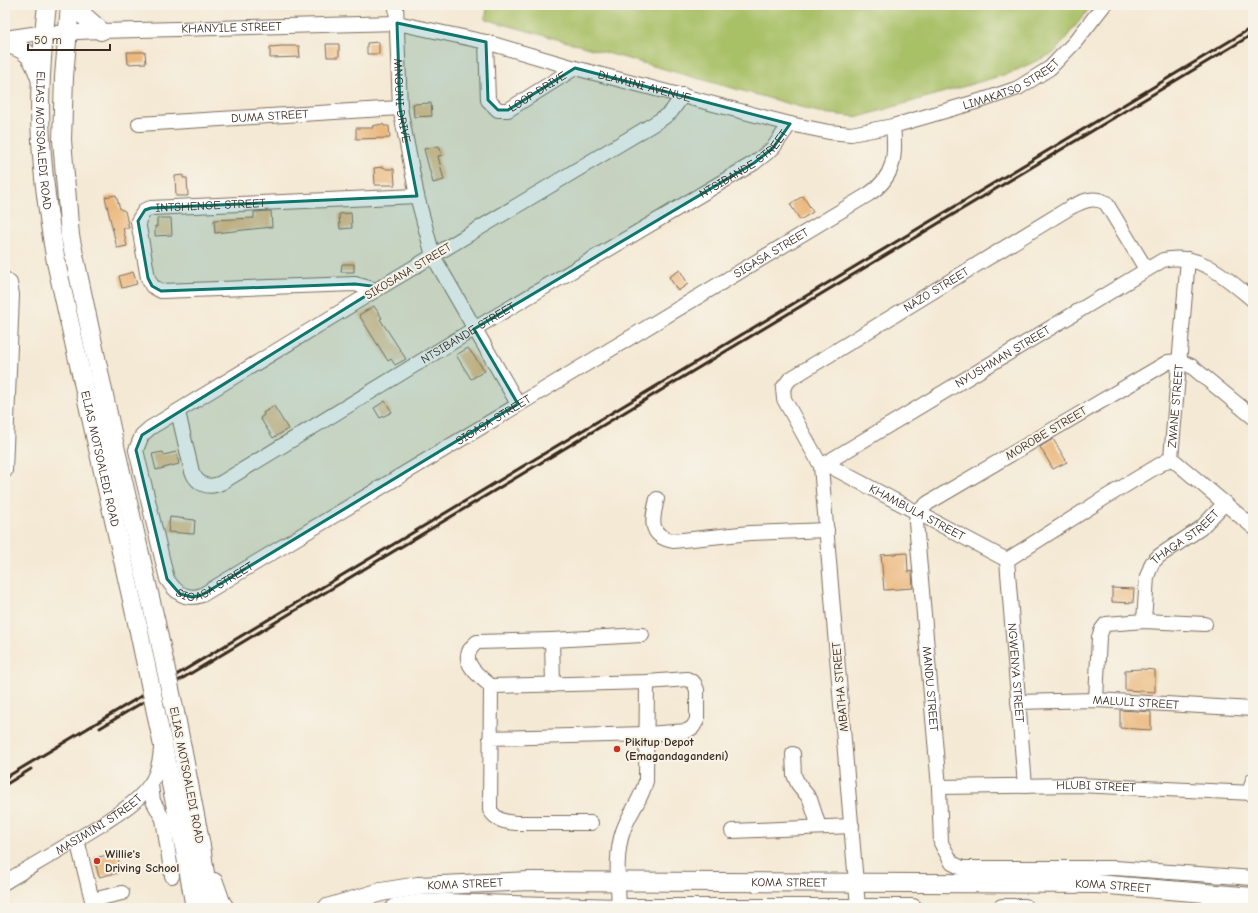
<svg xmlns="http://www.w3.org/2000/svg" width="1258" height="913" font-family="'Comic Neue',sans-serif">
	<rect width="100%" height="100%" fill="#f7f3e8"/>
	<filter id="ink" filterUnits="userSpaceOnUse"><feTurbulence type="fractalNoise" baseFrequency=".025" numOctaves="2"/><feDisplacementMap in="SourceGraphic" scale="8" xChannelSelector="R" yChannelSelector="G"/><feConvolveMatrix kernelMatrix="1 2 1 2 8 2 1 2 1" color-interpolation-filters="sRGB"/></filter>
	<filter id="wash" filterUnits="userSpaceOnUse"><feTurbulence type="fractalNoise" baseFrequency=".012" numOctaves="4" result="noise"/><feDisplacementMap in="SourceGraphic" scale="16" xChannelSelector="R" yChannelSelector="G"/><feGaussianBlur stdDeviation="0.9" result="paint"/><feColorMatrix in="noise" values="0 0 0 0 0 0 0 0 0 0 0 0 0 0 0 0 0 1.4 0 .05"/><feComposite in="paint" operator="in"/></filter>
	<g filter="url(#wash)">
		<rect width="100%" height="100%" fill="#f4e9d4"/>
		<!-- green -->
		<path fill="#a8c066" stroke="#727542" d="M488,5H1092L1054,53L1010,73L859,117L822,113L485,19Z"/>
		<g id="blocks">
			<!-- building -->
			<g fill="#ebb87d">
				<path d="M379,42V54H367V43Z"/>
				<path d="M326,44H339V57H327Z"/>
				<path d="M282,46H299L300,57L270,58V47Z"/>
				<path d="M127,52H145L146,63L128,64Z"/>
				<path d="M431,103L432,116L414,117L413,104Z"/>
				<path d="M383,124L384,126H389L390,138L356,139V128H373L372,126Z"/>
				<path d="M439,146L442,155L438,156L444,180L433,183L424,149Z"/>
				<path d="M383,167L387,169H394L395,185H375L374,168Z"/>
				<path d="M183,175V178H187L188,196H176L175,176Z"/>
				<path d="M116,195L120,209L125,211L129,228H123L127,246L117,248L105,197Z"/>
				<path d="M803,196L813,212L800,220L790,204Z"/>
				<path d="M271,211L272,227L215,233L214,220L254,218V212Z"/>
				<path d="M351,213L352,228L340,229L339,214Z"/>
				<path d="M157,218H171L172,235L155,236V226L157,227Z"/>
				<path d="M342,264H354V272H341Z"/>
				<path d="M680,270L688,284L678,291L669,277Z"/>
				<path d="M133,272L137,284L122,288L119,276Z"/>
				<path d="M374,306L382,318L380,319L406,359L395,365L391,359L388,361L359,315Z"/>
				<path d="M468,348L485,371L471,379L456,355Z"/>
				<path d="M385,401L392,412L380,418L374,408Z"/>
				<path d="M274,406L288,429L273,438L260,418L264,415L263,413Z"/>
				<path d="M1053,439L1067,462L1053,469L1040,447Z"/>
				<path d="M163,452L164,455L176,452L179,464L156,470L152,454Z"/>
				<path d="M170,517L195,520L194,534L168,532Z"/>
				<path d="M907,553L908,572L912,571L913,588L884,590L881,555Z"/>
				<path d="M1112,588L1134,589L1133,603L1112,602Z"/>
				<path d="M1142,669L1155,670V692L1125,690V670Z"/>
				<path d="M1120,710L1151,712V730L1120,728Z"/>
				<path d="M117,853L121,872L99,877L94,858Z"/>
			</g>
		</g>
	</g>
	<g filter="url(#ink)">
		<use href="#blocks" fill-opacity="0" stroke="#7c6d5e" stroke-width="1"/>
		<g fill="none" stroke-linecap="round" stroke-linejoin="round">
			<!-- minor casing -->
			<g stroke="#7c6d5e" stroke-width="16">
				<g id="minor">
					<path id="s1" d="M396,5L400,108L417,196L433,256L518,404"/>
					<path id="s2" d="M5,38L32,34L101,31L397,23L486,42L575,68L790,124L829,132L851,134L893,126L986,99L1018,88L1050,68L1075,42L1104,5"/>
					<path id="s3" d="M486,42L488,100L498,110H508L575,68"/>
					<path id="s4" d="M683,95L671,112L660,120L376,290L150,428L142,435L136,450L167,579C175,592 186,601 202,595L869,194C895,177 896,155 893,126"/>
					<path id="s5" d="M139,124L400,108"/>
					<path d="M5,279L10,283L12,295L5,471"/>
					<path id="s6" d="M376,290L355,284L161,291L152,286L148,278L138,221L145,210L151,208L417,196"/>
					<path id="s7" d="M178,412L192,472C198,485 208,489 221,483L474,329L754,163L773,148L790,124"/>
					<path id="s8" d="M1253,417L1191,366L1179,361L1168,362L928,503L917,513L916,522L939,787L941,843L952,863L962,868H1115L1253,878"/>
					<path id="s9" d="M1171,458L1188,259"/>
					<path d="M1171,458L1253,527"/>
					<path id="s10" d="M826,464L1007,560"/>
					<path id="s11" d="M821,466L1163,260C1201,252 1226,278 1253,300"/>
					<path d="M657,499C652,519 648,536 673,541L750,533L827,530"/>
					<path id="s12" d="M1007,560L1025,786"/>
					<path d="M1007,560L1106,497L1171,458"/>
					<path id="s13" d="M1144,621L1147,577L1152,563L1159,556L1201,528L1225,503"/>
					<path d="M553,685L552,640L642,635"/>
					<path d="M491,686C476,674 456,659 477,642L552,640"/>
					<path d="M1096,700L1099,637L1102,629L1106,624L1144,621L1205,624"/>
					<path id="s14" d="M1018,702L1096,700L1253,709"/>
					<path d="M490,738L647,734L687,731L693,727L697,720V690L694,683L687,679L647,682L491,686L490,810C496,820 504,822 516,823H591"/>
					<path d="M793,754L794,775L798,784L810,799L819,827"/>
					<path d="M151,785L153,801L163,819L172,876"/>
					<path id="s15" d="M939,787L1078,785L1253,793"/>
					<path d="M1249,793L1253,780"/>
					<path d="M732,831L852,826"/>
					<path d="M77,840L94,908"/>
					<path id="s16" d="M5,882C37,863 70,844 102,824C119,813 136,803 149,786C157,776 160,761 161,749"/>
					<path d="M92,900L122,893"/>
					<path id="s17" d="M858,907L821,466L784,399L783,388L790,379L1071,207C1083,201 1093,196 1106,203L1146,269"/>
					<path d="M619,908C618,883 615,854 623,831C629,813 641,801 646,781L647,682"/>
				</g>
			</g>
			<!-- major casing -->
			<g stroke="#7c6d5e" stroke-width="20">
				<g id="major">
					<path id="s18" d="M47,5C42,49 38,95 41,140C43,181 49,221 56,262L138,627"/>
					<path d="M70,5L64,77L62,140L70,236L114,442L156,623"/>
					<path d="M79,5L84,16L101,31"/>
					<path d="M5,44C28,48 33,58 40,78"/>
					<path d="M176,717L201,846L210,908"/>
					<path d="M158,722L185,851L195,908"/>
					<path d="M214,882L221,902L225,908"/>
					<path id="s19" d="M327,908L381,892L418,886L530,881L1097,884L1253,897"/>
					<path d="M395,908L419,904L445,903L619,908H913"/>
					<path d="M1002,908H1025"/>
				</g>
			</g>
			<!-- minor -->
			<use href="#minor" stroke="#fff" stroke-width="14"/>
			<!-- major -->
			<use href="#major" stroke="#fff" stroke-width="18"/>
			<!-- rail -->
			<g stroke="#3b2a1e" stroke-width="3">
				<path d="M100,728L1253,34"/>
				<path d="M5,778L1253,27"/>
				<path d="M5,785L31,769"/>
			</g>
			<!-- major-bridge casing -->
			<g stroke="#7c6d5e" stroke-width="20" stroke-linecap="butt">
				<g id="major-bridge">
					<path d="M156,623L176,717"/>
					<path d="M138,627L158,722"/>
				</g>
			</g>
			<!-- major-bridge -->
			<use href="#major-bridge" stroke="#fff" stroke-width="18"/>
		</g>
	</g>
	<!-- marked area -->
	<path fill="#0f766e" fill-opacity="0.2" stroke="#0f766e" stroke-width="3" stroke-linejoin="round" d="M397,23L486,42L488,100L498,110H508L575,68L790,124L773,148L754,163L474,329L518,404L202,595L192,597L180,594L167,579L136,450L142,435L380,287L355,284L161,291L152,286L148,278L138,221L145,210L151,208L417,196L400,108Z"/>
	<!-- markers -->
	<g fill="#c8321e" stroke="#f7f3e8" stroke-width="1.5">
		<circle cx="617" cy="749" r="4"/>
		<circle cx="97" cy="861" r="4"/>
	</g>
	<g text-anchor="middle" stroke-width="4" stroke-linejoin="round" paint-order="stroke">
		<!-- street labels -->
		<g font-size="12" fill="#3b2a1e" stroke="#f7f3e8">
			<text dy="4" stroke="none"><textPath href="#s2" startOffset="227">KHANYILE STREET</textPath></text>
			<text dy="4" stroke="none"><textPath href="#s2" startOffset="1029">LIMAKATSO STREET</textPath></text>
			<text dy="4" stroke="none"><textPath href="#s2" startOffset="648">DLAMINI AVENUE</textPath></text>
			<text dy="4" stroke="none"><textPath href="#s3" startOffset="117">LOOP DRIVE</textPath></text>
			<text dy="4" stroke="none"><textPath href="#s1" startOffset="96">MNGUNI DRIVE</textPath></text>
			<text dy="4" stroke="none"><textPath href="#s5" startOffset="131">DUMA STREET</textPath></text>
			<text dy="4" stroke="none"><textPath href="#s18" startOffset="136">ELIAS MOTSOALEDI ROAD</textPath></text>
			<text dy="4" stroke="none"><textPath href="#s7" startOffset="710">NTSIBANDE STREET</textPath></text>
			<text dy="4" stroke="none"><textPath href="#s6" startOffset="372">INTSHENGE STREET</textPath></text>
			<text dy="4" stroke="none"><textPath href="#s4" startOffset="1496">SIGASA STREET</textPath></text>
			<text transform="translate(408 271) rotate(-31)" y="4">SIKOSANA STREET</text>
			<text dy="4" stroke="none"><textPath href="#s17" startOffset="713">NAZO STREET</textPath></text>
			<text dy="4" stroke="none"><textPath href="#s7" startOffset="386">NTSIBANDE STREET</textPath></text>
			<text dy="4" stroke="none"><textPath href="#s11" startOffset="212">NYUSHMAN STREET</textPath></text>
			<text dy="4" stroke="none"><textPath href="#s9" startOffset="52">ZWANE STREET</textPath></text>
			<text dy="4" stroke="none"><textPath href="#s4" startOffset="1172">SIGASA STREET</textPath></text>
			<text transform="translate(1046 433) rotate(-31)" y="4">MOROBE STREET</text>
			<text dy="4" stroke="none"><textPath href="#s18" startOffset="460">ELIAS MOTSOALEDI ROAD</textPath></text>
			<text dy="4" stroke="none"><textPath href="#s10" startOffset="103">KHAMBULA STREET</textPath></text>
			<text dy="4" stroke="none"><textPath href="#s13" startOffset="101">THAGA STREET</textPath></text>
			<text dy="4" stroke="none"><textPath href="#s4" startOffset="848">SIGASA STREET</textPath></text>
			<text dy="4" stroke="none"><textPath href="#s12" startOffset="113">NGWENYA STREET</textPath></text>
			<text transform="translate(840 687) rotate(-95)" y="4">MBATHA STREET</text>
			<text dy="4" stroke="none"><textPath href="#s8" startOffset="574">MANDU STREET</textPath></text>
			<text dy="4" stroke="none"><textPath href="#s14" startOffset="118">MALULI STREET</textPath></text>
			<text transform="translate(187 775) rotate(79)" y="4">ELIAS MOTSOALEDI ROAD</text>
			<text dy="4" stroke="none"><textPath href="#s15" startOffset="157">HLUBI STREET</textPath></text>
			<text dy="4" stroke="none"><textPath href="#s16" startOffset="110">MASIMINI STREET</textPath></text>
			<text dy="4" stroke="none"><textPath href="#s19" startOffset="465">KOMA STREET</textPath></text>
			<text dy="4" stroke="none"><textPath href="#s19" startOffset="141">KOMA STREET</textPath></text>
			<text dy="4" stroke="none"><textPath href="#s19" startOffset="789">KOMA STREET</textPath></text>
		</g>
		<!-- poi labels -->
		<g font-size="12" font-weight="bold" fill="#3b2a1e" stroke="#f7f3e8" text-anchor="start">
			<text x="625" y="746">Pikitup Depot<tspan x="625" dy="14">(Emagandagandeni)</tspan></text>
			<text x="105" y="858">Willie's<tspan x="105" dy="14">Driving School</tspan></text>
		</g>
	</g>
	<!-- margin -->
	<rect width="1258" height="913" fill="none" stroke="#f7f3e8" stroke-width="20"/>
	<!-- scale -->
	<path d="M28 44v6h82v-6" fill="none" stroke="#3b2a1e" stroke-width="2"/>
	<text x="34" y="44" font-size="12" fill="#3b2a1e" stroke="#f7f3e8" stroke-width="3" paint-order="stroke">50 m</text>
</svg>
